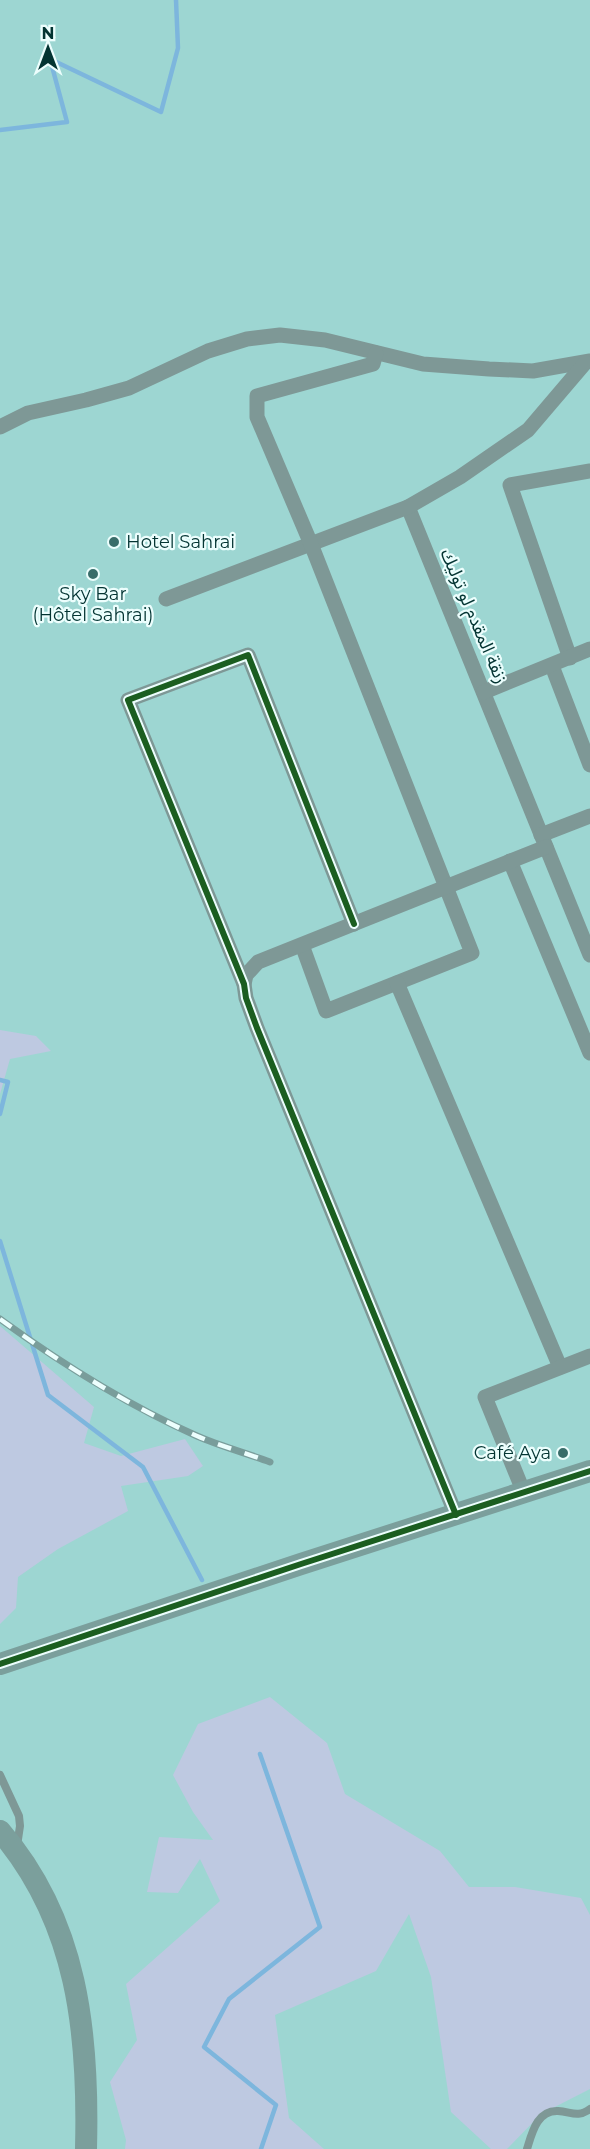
<svg xmlns="http://www.w3.org/2000/svg" width="590" height="2149" font-family="Montserrat,'Noto Sans Arabic',sans-serif">
	<rect width="100%" height="100%" fill="#9dd6d2"/>
	<!-- green -->
	<g fill="#bec9e1">
		<path d="M0,1030L36,1036L51,1051L10,1059L0,1094Z"/>
		<path d="M0,1326L94,1407L84,1443L121,1456L185,1439L203,1466L188,1476L121,1486L128,1511L58,1549L18,1577L16,1608L0,1624Z"/>
		<path d="M270,1697L327,1743L345,1794L440,1851L469,1887H515L581,1898L590,1915V2089L541,2114L507,2149H491L451,2112L431,1977L409,1914L376,1971L275,2015L289,2118L324,2149H125L126,2140L110,2082L137,2040L126,1984L220,1901L200,1859L178,1893L147,1892L159,1837L213,1840L193,1812L173,1775L198,1724Z"/>
	</g>
	<g fill="none" stroke-linecap="round" stroke-linejoin="round">
		<!-- stream -->
		<g stroke="#7db6dd" stroke-width="4.5">
			<path d="M0,130L67,122L50,59L161,112L178,48L176,0"/>
			<path d="M0,1080L8,1082L0,1114"/>
			<path d="M0,1241L48,1395L143,1467L202,1580"/>
			<path d="M260,1754L320,1927L229,1999L204,2047L276,2105L261,2149"/>
		</g>
		<!-- lane -->
		<g stroke="#7e9896" stroke-width="8">
			<path d="M0,1775L19,1816L20,1826L17,1846"/>
			<path d="M527,2149C532,2133 537,2110 558,2111C572,2112 577,2118 590,2109"/>
		</g>
		<!-- street -->
		<g stroke="#7e9896" stroke-width="15">
			<path d="M0,427L28,413L86,400L129,388L208,351L247,339L280,335L325,340L423,364L489,369L533,371L590,361"/>
			<path d="M408,507L590,955"/>
			<path d="M166,599L408,507L460,477L528,430L585,363"/>
			<path d="M570,658L510,485L590,471"/>
			<path d="M552,666L590,765"/>
			<path d="M484,692L590,649"/>
			<path d="M541,835L590,816"/>
			<path d="M510,861L590,1053"/>
			<path d="M354,924L248,655L128,700L244,984L246,998L257,1028L456,1515"/>
			<path d="M302,945L326,1011L472,953L311,544L257,417V396L373,364L376,353"/>
			<path d="M397,983L560,1367"/>
			<path d="M244,984L246,975L258,962L546,847"/>
			<path d="M524,1493L485,1397L590,1356"/>
		</g>
		<!-- secondary -->
		<g stroke="#7b9f9c" stroke-width="22">
			<path d="M0,1664L301,1564L590,1471"/>
			<path d="M0,1831C78,1922 89,2033 86,2149"/>
		</g>
		<!-- rail casing -->
		<g stroke="#799d9b" stroke-width="7">
			<path id="rail" d="M0,1319C62,1364 127,1405 197,1436C220,1446 246,1453 270,1462"/>
		</g>
		<!-- rail -->
		<use href="#rail" stroke="#ecfefd" stroke-width="4.5" stroke-dasharray="14" stroke-linecap="butt"/>
		<!-- cycleway casing -->
		<g stroke="#ecfefd" stroke-width="10">
			<g id="cycleway">
				<path d="M354,924L248,655L128,700L244,984L246,998L257,1028L456,1515"/>
				<path d="M0,1664L301,1564L590,1471"/>
			</g>
		</g>
		<!-- cycleway -->
		<use href="#cycleway" stroke="#1b5e20" stroke-width="6"/>
	</g>
	<!-- markers -->
	<g fill="#396d6a" stroke="#ecfefd" stroke-width="2">
		<circle cx="114" cy="542" r="6"/>
		<circle cx="93" cy="574" r="6"/>
		<circle cx="563" cy="1453" r="6"/>
	</g>
	<g text-anchor="middle" stroke-width="4.5" stroke-linejoin="round" paint-order="stroke">
		<!-- poi labels -->
		<g font-size="18" fill="#033432" stroke="#ecfefd" text-anchor="start">
			<text x="126" y="548">Hotel Sahrai</text>
			<text x="93" y="600" text-anchor="middle">Sky Bar<tspan x="93" dy="21">(Hôtel Sahrai)</tspan></text>
			<text x="551" y="1459" text-anchor="end">Café Aya</text>
		</g>
		<!-- street labels -->
		<g font-size="18" fill="#033432" stroke="#ecfefd">
			<text transform="translate(474 616) rotate(67)" y="6">زنقة المقدم لو توليك</text>
		</g>
	</g>
	<!-- north arrow -->
	<g transform="translate(48 48)" stroke="#ecfefd" stroke-width="4.5" paint-order="stroke">
	<path d="M0-4.5L10 22L0 15L-10 22Z" fill="#033432"/>
	<text y="-9" font-size="16" font-weight="bold" text-anchor="middle" fill="#033432">N</text>
	</g>
</svg>
